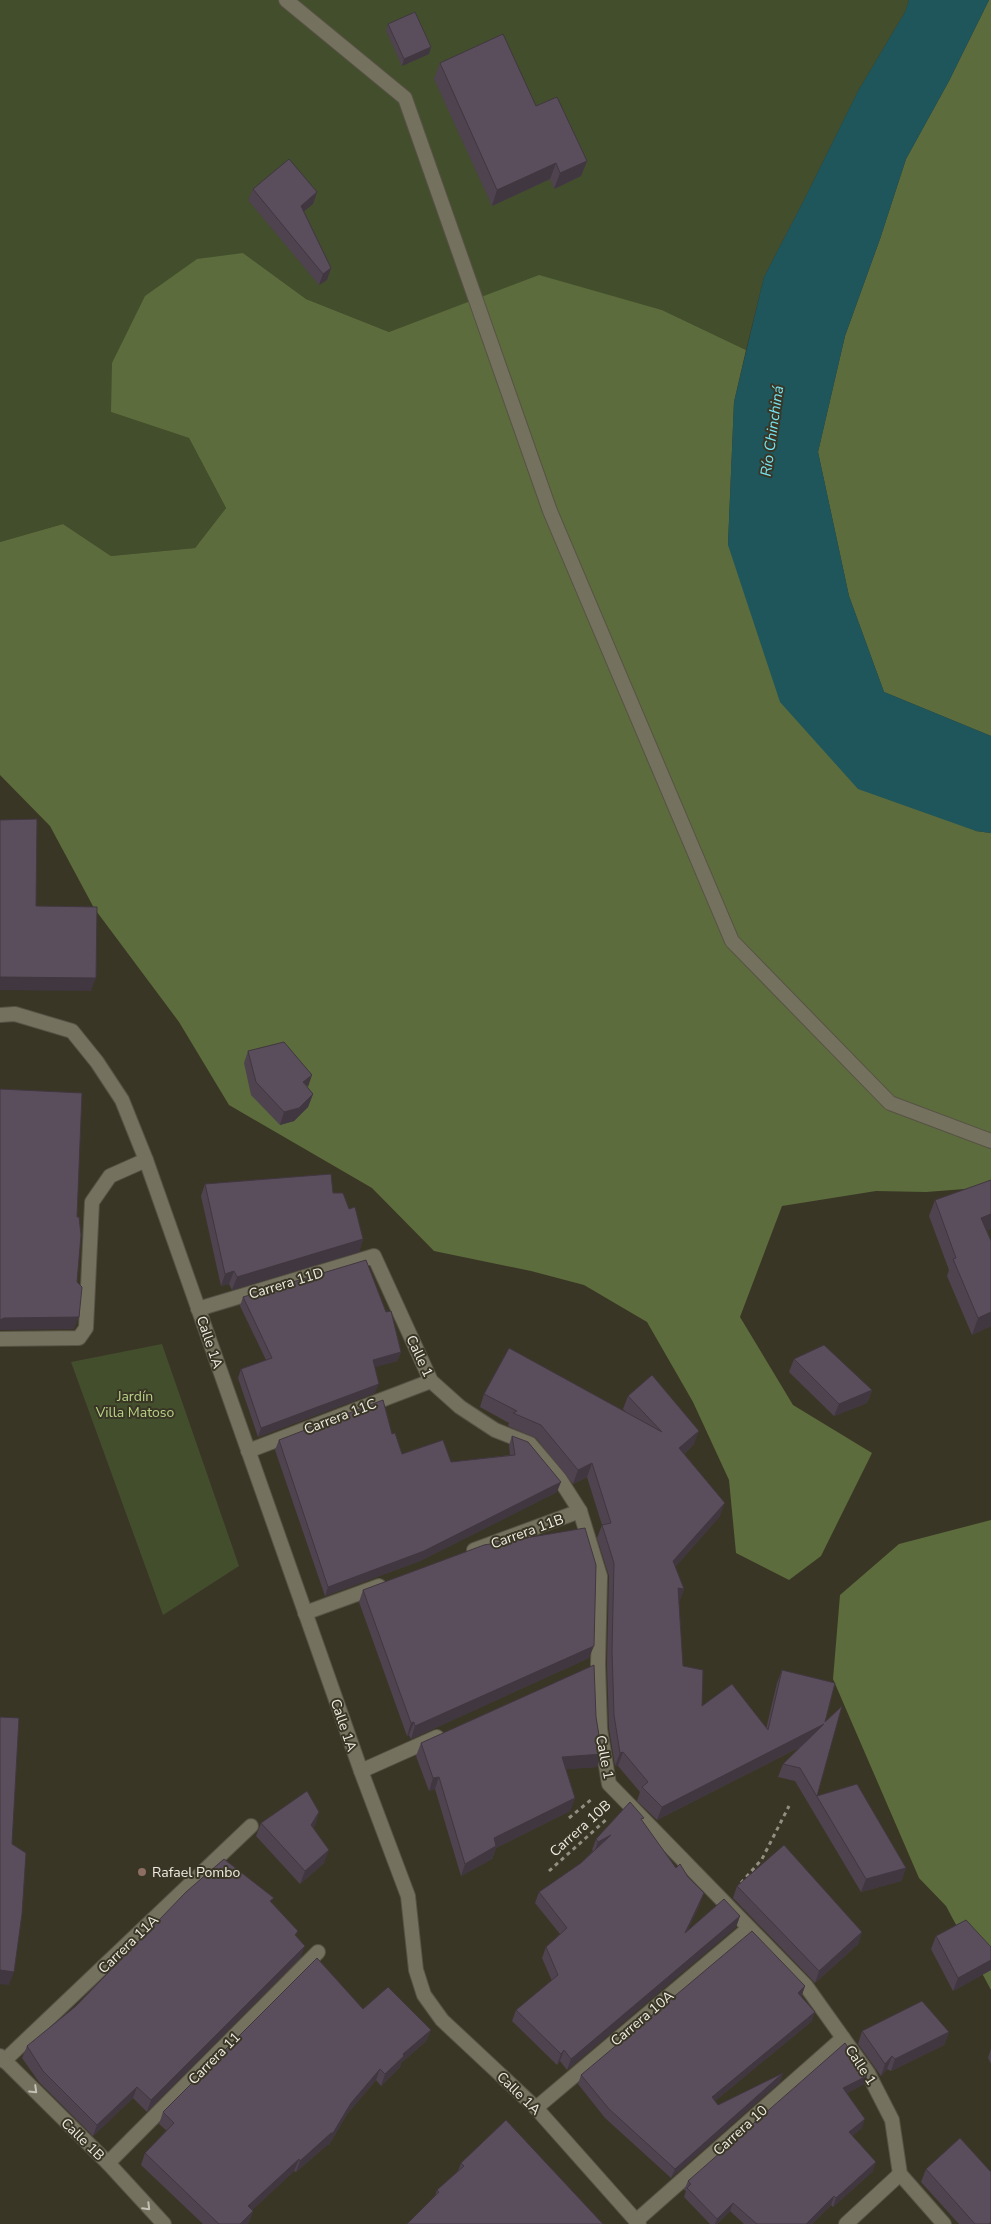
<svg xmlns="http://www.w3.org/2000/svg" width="991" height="2224" font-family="'Nunito Sans',sans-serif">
	<rect width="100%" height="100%" fill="#3a3626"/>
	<!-- green -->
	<g fill="#434e2c">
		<path d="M0,0H909L905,12L858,91L804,200L764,277L746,350L662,310L539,276L389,332L306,299L243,253L111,412L189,438L226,508L195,548L111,556L63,524L0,542Z"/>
		<path d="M162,1344L239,1566L163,1615L71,1362Z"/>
	</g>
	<!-- forest -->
	<g fill="#5c6c3c">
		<path d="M989,0H991V736L884,692L849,596L818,452L845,336L880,239L906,159L949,81Z"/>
		<path d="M243,253L306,299L389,332L539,275L662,310L746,350L734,402L728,545L976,831L991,833V1187L926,1192L876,1191L782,1206L740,1317L793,1405L872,1453L821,1556L789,1580L736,1553L729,1480L693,1402L647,1322L584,1285L531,1271L434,1251L372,1188L229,1105L179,1022L94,908L50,826L0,775V542L63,524L111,556L195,548L226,508L189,438L111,412L112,363L145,296L197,259Z"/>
		<path d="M991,1520V1990L946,1906L919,1878L833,1679L840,1595L899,1544Z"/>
	</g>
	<!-- water -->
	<path fill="#1e565c" d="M909,0H989L949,81L906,159L880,239L845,336L818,452L849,596L884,692L991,736V833L976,831L858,789L780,702L728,545L734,402L764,277L804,200L858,91L905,12Z"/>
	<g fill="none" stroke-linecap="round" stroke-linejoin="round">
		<!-- minor casing -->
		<g stroke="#575345" stroke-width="16">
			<g id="minor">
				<path d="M286,0L405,98L550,511L732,941L890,1103L991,1141"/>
				<path d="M0,1015L15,1014L72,1031L97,1062L122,1100L146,1160L361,1771L408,1896L416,1970L424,1995L442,2020L536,2108L639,2224"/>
				<path d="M198,1309L374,1256L431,1381L460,1407L495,1430L530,1444L559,1478L580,1511L600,1576L598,1664L600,1729L609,1784L806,1986L868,2073L892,2120L900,2174L944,2224"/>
				<path d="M0,1339L79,1338L86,1328L92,1202L110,1176L146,1160"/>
				<path d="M248,1451L431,1381"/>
				<path d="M474,1550L580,1511"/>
				<path d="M305,1613L379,1586"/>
				<path d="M361,1771L437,1737"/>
				<path d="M0,2056L108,2163L164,2224"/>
				<path d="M4,2061L251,1826"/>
				<path d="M536,2108L749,1928"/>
				<path d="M108,2163L318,1952"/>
				<path d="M636,2221L843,2038"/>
				<path d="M846,2224L900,2174"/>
			</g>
		</g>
		<!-- path -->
		<g stroke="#928e81" stroke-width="3" stroke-dasharray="4 4" stroke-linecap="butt">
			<path d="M569,1818L592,1799"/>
			<path d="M549,1871L608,1818"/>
			<path d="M741,1883L762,1859L789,1806"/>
		</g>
		<!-- minor -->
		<use href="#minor" stroke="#75715f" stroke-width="14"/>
	</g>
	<!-- wall -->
	<g fill="#4e434f">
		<path d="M388,24L431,47L429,54L402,66L386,31Z"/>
		<path d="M440,63L536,106L587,161L581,176L554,189L550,179L492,206L434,79Z"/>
		<path d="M253,189L317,192L313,204L304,211L331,268L327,280L319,285L248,200Z"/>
		<path d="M248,1051L307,1088L313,1094L308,1107L294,1121L280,1125L251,1095L244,1063Z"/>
		<path d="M205,1184L333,1193L349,1209L363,1239L359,1252L232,1290L229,1284L221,1286L201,1196Z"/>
		<path d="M935,1200L991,1229L987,1230L991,1241V1326L972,1335L947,1276L949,1270L929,1216Z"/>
		<path d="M243,1297L401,1352L397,1361L374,1367L375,1393L258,1437L238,1378L241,1369L266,1360L240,1306Z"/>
		<path d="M794,1359L872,1390L867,1403L834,1416L789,1372Z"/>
		<path d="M484,1394L626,1412L623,1409L628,1396L694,1444L684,1454L720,1516L675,1567L684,1589L679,1602L683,1666L702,1706L766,1729L777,1683L782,1670L825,1722L817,1796L906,1868L901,1881L861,1892L795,1781L778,1777L783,1764L800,1747L657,1820L637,1801L640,1792L618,1766H615L609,1728L607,1664L609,1576L597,1538L602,1525L587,1477L573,1484L536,1438L508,1426L509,1423L480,1407Z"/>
		<path d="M392,1434L402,1454L451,1462L510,1455L509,1445L512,1436L557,1492L420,1561L325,1596L275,1450L279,1440Z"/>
		<path d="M363,1590L589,1658L411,1739L409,1735L407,1736L359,1602Z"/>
		<path d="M596,1717L602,1754L597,1767L566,1769L575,1798L570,1811L496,1848L492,1859L461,1876L435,1789L429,1791L416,1756L421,1743Z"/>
		<path d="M319,1812L315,1825L313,1828L324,1863L300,1884L256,1836L261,1823Z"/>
		<path d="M643,1822L700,1904L687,1931L740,1916L736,1927L567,2070L560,2061L557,2065L512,2021L516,2010L552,1981L542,1958L546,1947L560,1934L535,1903L539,1892L581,1863L593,1851L592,1850L596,1839Z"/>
		<path d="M737,1886L862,1932L858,1944L815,1983L733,1898Z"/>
		<path d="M272,1903L297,1937L301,1957L147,2112L133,2098L93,2136L39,2082L22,2058L27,2046Z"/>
		<path d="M936,1936L991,1947V1970L953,1991L931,1949Z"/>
		<path d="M805,1986L801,1996L812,2021L715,2101L718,2105L780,2082L671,2178L605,2118L578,2084L581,2075Z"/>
		<path d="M363,2009L431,2030L426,2041L401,2063L400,2067L381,2086L376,2080L347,2114L329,2145H327L296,2172L294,2171L252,2210L253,2211L249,2222L247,2224H203L141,2165L145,2153L167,2131L159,2124L163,2112Z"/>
		<path d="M862,2031L949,2032L944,2045L891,2071L887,2069L881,2076L858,2044Z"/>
		<path d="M991,2048V2064L988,2058Z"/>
		<path d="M867,2076L864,2084L847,2093L862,2128L852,2136L873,2171L833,2207L831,2205L812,2224H744L730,2211L717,2224H710L684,2197L686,2191L684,2190L688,2181Z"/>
		<path d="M461,2163L603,2224L435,2196L437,2190L458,2171Z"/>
		<path d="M926,2169L991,2224H959L921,2182Z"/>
	</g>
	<!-- shaded-wall -->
	<g fill="#403740">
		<path d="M431,47L429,54L402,66L404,59Z"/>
		<path d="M587,161L581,176L554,189L560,173Z"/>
		<path d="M556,163L550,179L492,206L497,190Z"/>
		<path d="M317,192L313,204L297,217L301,206Z"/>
		<path d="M331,268L327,280L319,285L323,274Z"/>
		<path d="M0,977L96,978L91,991L0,990Z"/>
		<path d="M312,1075L308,1087L303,1082Z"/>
		<path d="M313,1094L308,1107L294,1121L280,1125L284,1112Z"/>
		<path d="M991,1214V1229L975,1234L981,1218Z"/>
		<path d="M363,1239L359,1252L232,1290L237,1277Z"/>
		<path d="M234,1271L229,1284L221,1286L225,1274Z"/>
		<path d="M991,1312V1326L972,1335L978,1318Z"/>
		<path d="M79,1317L74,1329L0,1330V1320L4,1318Z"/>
		<path d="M401,1352L397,1361L369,1369L373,1360Z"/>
		<path d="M379,1384L375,1393L258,1437L261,1428Z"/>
		<path d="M872,1390L867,1403L834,1416L839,1404Z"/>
		<path d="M699,1431L694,1444L675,1462L679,1448Z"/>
		<path d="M592,1463L587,1477L573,1484L578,1470Z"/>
		<path d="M561,1482L557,1492L420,1561L325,1596L328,1587Z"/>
		<path d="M725,1503L720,1516L669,1574L673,1561Z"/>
		<path d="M678,1588L684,1589L679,1602Z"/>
		<path d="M594,1646L589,1658L411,1739L415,1726Z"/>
		<path d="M414,1722L409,1735L407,1736L411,1723Z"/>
		<path d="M824,1724L819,1737L657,1820L662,1807Z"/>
		<path d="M623,1752L618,1766H615L620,1753Z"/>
		<path d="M602,1754L597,1767L557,1770L562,1757Z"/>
		<path d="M439,1777L435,1789L429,1791L433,1778Z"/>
		<path d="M575,1798L570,1811L496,1848L492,1859L461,1876L465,1864L494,1838Z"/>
		<path d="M319,1812L315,1825L306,1838L311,1825Z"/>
		<path d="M611,1835L594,1853L598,1842Z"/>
		<path d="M329,1850L324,1863L300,1884L305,1871Z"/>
		<path d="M906,1868L901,1881L861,1892L866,1879Z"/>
		<path d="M704,1893L700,1904L681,1944L685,1933Z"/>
		<path d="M740,1916L736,1927L567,2070L571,2059Z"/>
		<path d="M862,1932L858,1944L815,1983L819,1971Z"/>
		<path d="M305,1946L301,1957L147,2112L151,2100Z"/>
		<path d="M991,1960V1970L953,1991L958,1978Z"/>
		<path d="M0,1970L14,1972L9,1985L0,1984Z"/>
		<path d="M805,1986L802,1995L795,2002L798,1993Z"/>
		<path d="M815,2012L812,2021L709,2106L712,2097Z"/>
		<path d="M431,2030L426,2041L401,2063L400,2067L381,2086L385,2074L403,2054Z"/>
		<path d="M949,2032L944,2045L891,2071L895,2059Z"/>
		<path d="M564,2050L560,2061L557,2065L561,2054Z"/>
		<path d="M892,2056L887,2069L881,2076L885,2064Z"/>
		<path d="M380,2069L376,2080L347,2114L329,2145H327L296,2172L300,2161Z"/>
		<path d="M783,2073L780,2082L671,2178L675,2169Z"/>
		<path d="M867,2076L864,2084L839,2097L843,2088Z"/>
		<path d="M137,2087L133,2098L93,2136L97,2125Z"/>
		<path d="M865,2119L862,2128L846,2141L849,2132Z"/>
		<path d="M299,2159L294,2171L244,2218L248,2206Z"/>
		<path d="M876,2162L873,2171L833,2207L836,2198Z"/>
		<path d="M834,2196L831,2205L812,2224H806Z"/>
		<path d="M733,2203L730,2211L717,2224H715L717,2219Z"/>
		<path d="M253,2211L249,2222L247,2224H240Z"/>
	</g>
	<!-- building -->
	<g fill="#5b4e5c" stroke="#403740">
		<path d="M415,12L431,47L404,59L388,24Z"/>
		<path d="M503,34L536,106L557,97L587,161L560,173L556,163L497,190L440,63Z"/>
		<path d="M289,159L317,192L301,206L331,268L323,274L253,189Z"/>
		<path d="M37,819L36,906L97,907L96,978L0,977V820Z"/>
		<path d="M284,1042L312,1075L303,1082L313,1094L299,1108L284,1112L256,1082L248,1051Z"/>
		<path d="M0,1089L82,1093L77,1217H79L81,1235L77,1282L82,1287L79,1317L4,1318L0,1320Z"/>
		<path d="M331,1174L333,1193H343L349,1209L355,1207L363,1239L237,1277L234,1271L225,1274L205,1184Z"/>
		<path d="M991,1180V1214L981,1218L991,1241V1312L978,1318L953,1259L956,1258L935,1200Z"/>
		<path d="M366,1260L386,1312L391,1311L401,1352L373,1360L379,1384L261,1428L241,1369L272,1358L243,1297Z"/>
		<path d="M824,1345L872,1390L839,1404L794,1359Z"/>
		<path d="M509,1348L662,1432L628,1396L652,1375L699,1431L679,1448L725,1503L673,1561L684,1589L678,1588L683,1666L703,1670L702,1706L732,1684L768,1730L782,1670L835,1683L825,1722L842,1706L817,1796L857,1784L906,1868L866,1879L800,1768L783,1764L824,1724L662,1807L642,1787L648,1782L623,1752L620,1753L614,1715L612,1651L614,1563L602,1525L611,1523L592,1463L578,1470L541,1425L513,1413L517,1411L484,1394Z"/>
		<path d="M383,1400L392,1434L395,1433L402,1454L443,1440L451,1462L515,1455L512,1436L528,1442L561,1482L424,1551L328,1587L279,1440Z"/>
		<path d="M585,1528L596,1565L594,1646L415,1726L414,1722L411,1723L363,1590L484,1545Z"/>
		<path d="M594,1665L596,1717L602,1754L562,1757L575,1798L494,1838L496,1846L465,1864L439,1777L433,1778L421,1743Z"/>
		<path d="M0,1717L19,1718L12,1844L26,1853L22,1914L14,1972L0,1970Z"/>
		<path d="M307,1791L319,1812L311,1825L329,1850L305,1871L261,1823Z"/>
		<path d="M630,1802L644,1818L641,1819L676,1868L680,1864L688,1877L704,1893L685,1933L724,1899L740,1916L571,2059L564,2050L561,2054L516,2010L558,1975L546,1947L567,1928L539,1892L581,1863L611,1835L598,1842L596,1839Z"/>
		<path d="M784,1845L862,1932L819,1971L737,1886Z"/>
		<path d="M224,1859L274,1898L270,1901L298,1931L295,1935L305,1946L151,2100L137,2087L97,2125L43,2071L27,2046L76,2006L186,1892Z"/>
		<path d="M966,1920L991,1947V1960L958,1978L936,1936Z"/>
		<path d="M752,1931L805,1986L798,1993L815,2012L712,2097L718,2105L783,2073L675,2169L609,2109L581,2075Z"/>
		<path d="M317,1958L363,2009L388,1987L431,2030L403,2054L404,2056L385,2074L380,2069L351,2103L333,2133H331L300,2161L299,2159L248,2206L253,2211L240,2224H219L145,2153L174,2123L163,2112Z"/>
		<path d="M922,2001L949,2032L895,2059L892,2056L885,2064L862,2031Z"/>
		<path d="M845,2043L867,2076L843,2088L865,2119L849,2132L876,2162L836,2198L834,2196L806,2224H757L733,2203L717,2219L687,2188L691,2184L688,2181Z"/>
		<path d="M506,2120L603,2224H407L439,2192L437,2190L464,2166L461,2163Z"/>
		<path d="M960,2138L991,2172V2222L989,2224H975L926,2169Z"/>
	</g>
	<!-- one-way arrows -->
	<defs><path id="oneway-chevron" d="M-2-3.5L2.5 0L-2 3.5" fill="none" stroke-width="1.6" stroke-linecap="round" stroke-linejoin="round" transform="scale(1.25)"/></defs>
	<g stroke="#c4c1b4">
		<use href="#oneway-chevron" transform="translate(34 2090) rotate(44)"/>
		<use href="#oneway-chevron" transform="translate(147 2207) rotate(45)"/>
	</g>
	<!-- markers -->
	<circle fill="#8d6e63" stroke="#3a3626" stroke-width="2" cx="142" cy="1872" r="5"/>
	<g text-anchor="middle" stroke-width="4" stroke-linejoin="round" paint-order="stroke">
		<!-- street labels -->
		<g font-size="14" fill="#efece2" stroke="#3a3626">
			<text transform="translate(286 1283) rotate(-17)" y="5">Carrera 11D</text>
			<text transform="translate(210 1342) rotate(71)" y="5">Calle 1A</text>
			<text transform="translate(420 1356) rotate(65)" y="5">Calle 1</text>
			<text transform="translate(340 1416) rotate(-21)" y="5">Carrera 11C</text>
			<text transform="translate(527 1531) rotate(-20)" y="5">Carrera 11B</text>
			<text transform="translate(344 1725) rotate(71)" y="5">Calle 1A</text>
			<text transform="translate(605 1757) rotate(79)" y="5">Calle 1</text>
			<text transform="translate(580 1828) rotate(-42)" y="5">Carrera 10B</text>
			<text transform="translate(128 1944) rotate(-44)" y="5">Carrera 11A</text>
			<text transform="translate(642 2018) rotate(-40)" y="5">Carrera 10A</text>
			<text transform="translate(214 2058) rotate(-45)" y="5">Carrera 11</text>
			<text transform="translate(861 2065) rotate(57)" y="5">Calle 1</text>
			<text transform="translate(519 2093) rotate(44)" y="5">Calle 1A</text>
			<text transform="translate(740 2130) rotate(-42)" y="5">Carrera 10</text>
			<text transform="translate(83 2139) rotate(44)" y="5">Calle 1B</text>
		</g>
		<!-- park labels -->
		<g font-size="14" fill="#b7d185" stroke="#3a3626">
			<text x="135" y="1401">Jardín<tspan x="135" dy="16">Villa Matoso</tspan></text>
		</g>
		<!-- poi labels -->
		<g font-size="14" fill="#efece2" stroke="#3a3626" text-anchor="start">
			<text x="152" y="1877">Rafael Pombo</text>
		</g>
		<!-- water labels -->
		<g font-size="15" font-style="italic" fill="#76e5f1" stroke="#3a3626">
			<text transform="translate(772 431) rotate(-82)" y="5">Río Chinchiná</text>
		</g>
	</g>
</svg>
